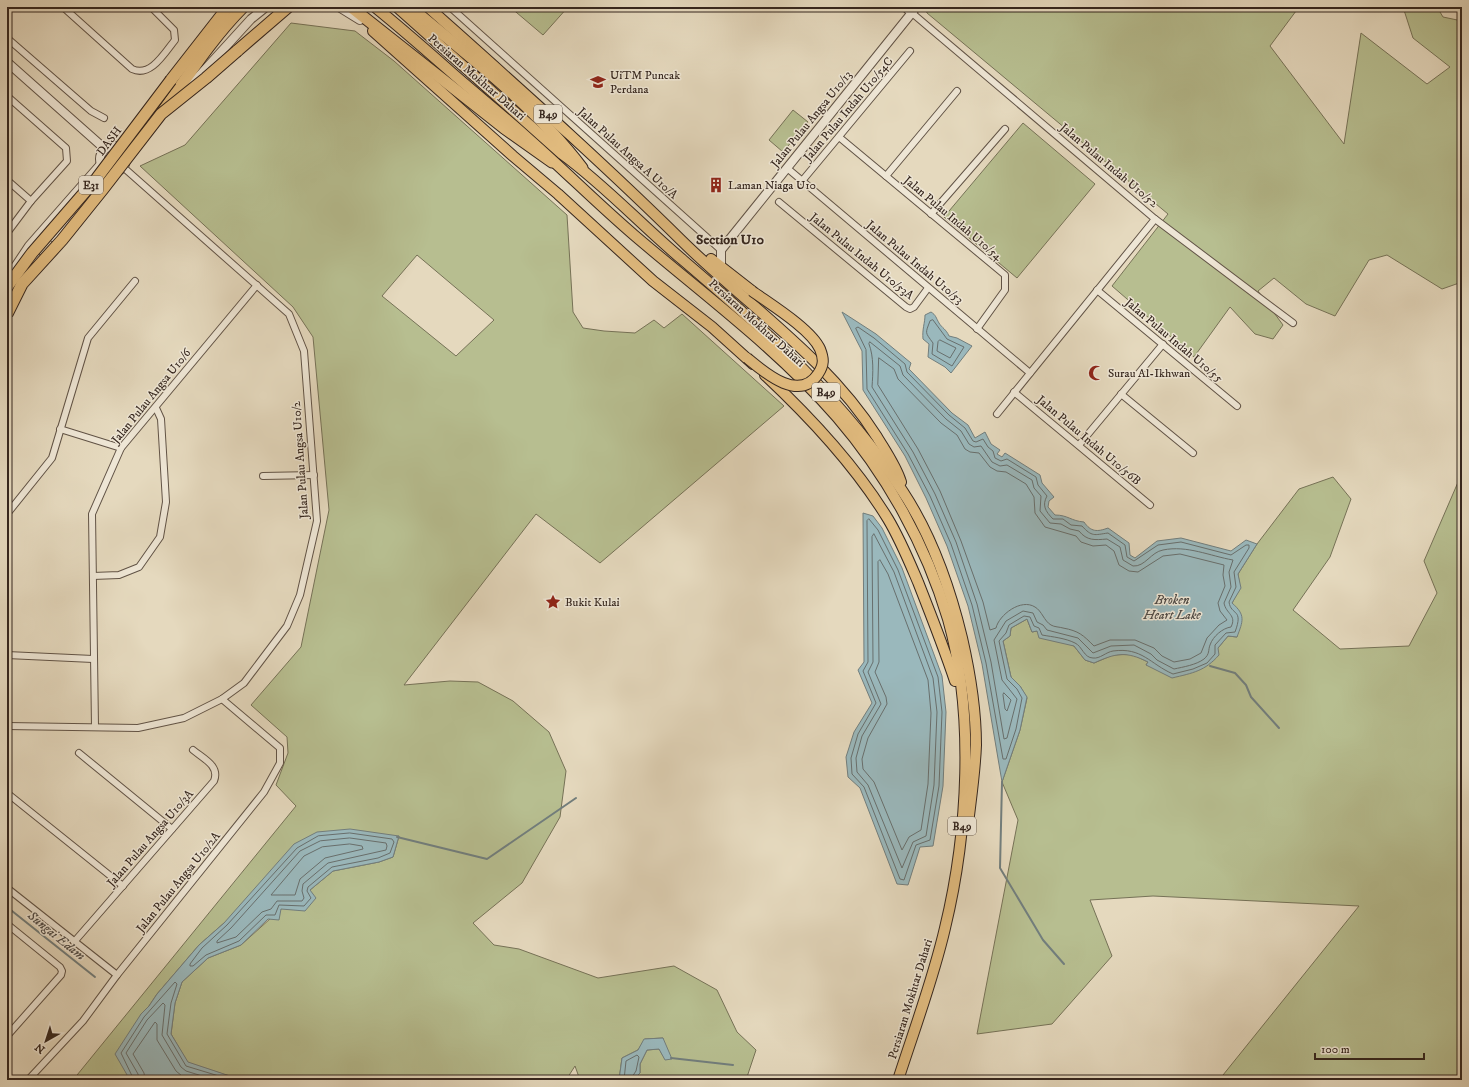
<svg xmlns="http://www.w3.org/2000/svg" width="1469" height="1087" font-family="'IM FELL DW Pica',serif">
	<rect width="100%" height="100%" fill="#e5d9be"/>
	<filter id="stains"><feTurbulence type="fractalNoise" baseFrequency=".005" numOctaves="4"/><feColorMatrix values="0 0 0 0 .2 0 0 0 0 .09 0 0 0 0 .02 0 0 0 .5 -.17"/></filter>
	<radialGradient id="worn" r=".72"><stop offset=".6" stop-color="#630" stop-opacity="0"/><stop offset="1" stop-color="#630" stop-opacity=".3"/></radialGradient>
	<!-- green -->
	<g fill="#b7be90" stroke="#767257" fill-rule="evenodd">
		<path d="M510,7H568L543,35Z"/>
		<path d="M925,7H1299L1270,46L1344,144L1361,33L1427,84L1450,67L1413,38L1403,7H1437L1443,17L1462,21V282L1442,289L1387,255L1369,260L1335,316L1306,304L1274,278L1258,291L1283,325L1273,339L1255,334L1230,307L1194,357L1112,286L1168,214L927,13Z"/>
		<path d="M291,23L355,31L394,61L567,215L573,312L583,328L604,331L635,333L654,320L664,328L682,314L784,406L600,563L536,514L404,685L450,681L478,682L513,701L549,732L566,771L560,817L522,883L473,923L494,945L519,949L598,978L674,966L717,990L737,1032L756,1050L746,1080H633L640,1073V1064L647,1050L659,1049L665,1059L663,1038L645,1039L638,1050L622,1058L619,1080H580L575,1066L566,1080H242L188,1063L171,1034L175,1003L182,982L208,958L241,945L281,909L310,890L333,871L379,862L393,857L399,836L224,923L199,945L157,994L149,1006L141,1014L130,1080H73L296,806L276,785L288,753L287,737L251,705L301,647L329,510L313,337L293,307L140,166L185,145ZM417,255L494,320L456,356L382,296Z"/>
		<path d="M793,110L808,122L783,152L769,140Z"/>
		<path d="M1023,123L1095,184L1017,278L944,217Z"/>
		<path d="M1462,473V1080H1219L1359,906L1153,896L1090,900L1112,956L1052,1024L977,1034L1018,820L1002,782L1020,730L1027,698L1020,686L1011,677L1003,641L1010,636L1011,628L1027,619L1032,632L1037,631L1074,646L1085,660L1094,663L1113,655L1132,654L1148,662L1146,665L1218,648L1228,636L1237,637L1232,603L1240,588L1238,574L1257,544L1299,489L1333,477L1351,499L1330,557L1293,610L1340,649L1409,646L1437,593L1424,561Z"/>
	</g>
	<!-- water -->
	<g fill="#9ab8bc" stroke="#727e7d">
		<path d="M842,312L876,334L911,363L909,369L952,413L968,425L975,438L985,432L991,444L1000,450L997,454L1002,457L1005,453L1040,475L1042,483L1054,497L1049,501L1048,507L1055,515C1068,515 1071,521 1084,522C1091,532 1097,532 1108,528L1129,543L1130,555L1135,558L1157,541L1181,538L1231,551L1246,540L1257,544L1238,574L1241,588L1232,603C1246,615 1243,621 1237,637L1228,636L1218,648L1219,655C1205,671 1193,673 1172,678L1146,665L1148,662C1126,651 1116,653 1094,663L1085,660L1074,646L1039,638L1037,631L1032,632L1027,619L1011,628L1010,636L1003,641L1011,677L1020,686L1027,697L1020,730L1002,782L982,664L968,606L947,546L926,498L905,456L863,390L862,351Z"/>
		<path d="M931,312C936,315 936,318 939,323C942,328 946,329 949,336L957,338L972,346L951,373L945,367L928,357L929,344L923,339C922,329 925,323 925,315Z"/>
		<path d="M863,513L873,516L882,528L902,568L942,676L946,712L943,786L933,846L920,847L908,885L897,884L860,788L848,777L846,757L854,732L872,703L858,670L864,662Z"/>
		<path d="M350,829L399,836L393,857L379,862L333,871L310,890L316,898L305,911L281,909L279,920L268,919L241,945L208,958L182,982L175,1003L171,1034L188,1062L242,1080H130L115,1054L141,1014L149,1006L157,994L199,945L224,923L294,844L317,832Z"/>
		<path d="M663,1038L672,1059L665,1060L659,1049L647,1050L640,1064V1073L633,1080H619L622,1058L638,1050L644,1039Z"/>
	</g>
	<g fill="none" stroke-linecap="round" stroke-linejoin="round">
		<!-- shore -->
		<g stroke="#686f6d" stroke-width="1">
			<path d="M933,320L947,339L964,347L952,366L932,354L933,343C925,332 925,334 930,321Z"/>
			<path d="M856,328L858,327L874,338L905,364L907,372L949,415L965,428L973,441L976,442L983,439L988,447L993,451L995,458L1001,461L1007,459L1036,477L1038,485L1047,496C1042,505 1045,511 1053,519H1063L1071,525L1082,526C1092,537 1094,535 1108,533L1125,545L1127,557L1134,561L1158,545L1181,542L1231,555L1246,545H1249V548L1234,572L1236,587L1229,602C1231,616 1244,608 1235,632L1226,633L1215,645V654L1207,663L1193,669L1173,674C1150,664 1142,647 1113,651C1106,652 1100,659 1093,658C1084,658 1082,646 1075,643C1065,638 1053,637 1042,635L1039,628L1034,626L1030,617L1024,616L1009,625L1006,633L999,641L1007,679L1017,689L1022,698L1016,729L1006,759H1003L986,663L972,605L951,544L930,496L908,454L867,389L866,350Z"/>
			<path d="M940,340L956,348L950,358L937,351L938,342Z"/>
			<path d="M870,342L900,366L903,375L946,419L961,431L969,444L974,447L981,446L992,462L1000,466L1007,465L1032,480L1034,488L1041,496L1040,511L1050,523L1061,524L1070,529L1079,531C1087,541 1095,540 1107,539L1120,547L1123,560L1133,566C1145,567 1151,552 1163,550C1187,545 1210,556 1233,560L1229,572L1231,587L1224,603C1226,614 1237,615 1231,627C1223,628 1213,636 1210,645C1208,650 1210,654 1204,659C1196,665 1183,667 1174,669L1157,660L1151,654L1134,645L1111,646L1093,653L1078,638L1047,630L1043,625L1037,622L1033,613L1023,611L1006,621L994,640L1002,680L1017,699L1007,738L1004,739L991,662L977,604L956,542L935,494L913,452L872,387C873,373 874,357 869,344Z"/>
			<path d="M879,358L894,369L898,379L941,423L957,435L965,449L970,452L979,453L990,467L997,471L1006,472L1026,484L1034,497L1035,513L1045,527L1076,536L1081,542L1093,546L1106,545L1114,551L1119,565L1129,571L1138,572L1163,556L1180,554L1224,565L1223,575L1225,586L1218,603L1220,611L1227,620L1219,625L1207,638L1201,653L1190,659L1174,662L1162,656L1154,648L1135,640H1110L1094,646C1083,635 1079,631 1063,628C1060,627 1054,627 1051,625C1044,621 1042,611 1035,607C1021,598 999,615 996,628L990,630L983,602L961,541L940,491L918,449L878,385Z"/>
			<path d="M869,519L878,530L898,570L938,677L942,712L939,786L930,840L916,845L904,880L900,879L864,787L852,774L851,758L858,734L876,703L863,671L868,662L867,521Z"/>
			<path d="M874,534L894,572L933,678L937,712L934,785L926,836L913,842L902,868L868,785L857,772L856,758L862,736L881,704L868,672L873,662L872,537Z"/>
			<path d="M880,560L888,574L928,680L931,713L928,784L921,830L909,837L902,850L874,782L863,769L862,759L868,738L887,704L886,697L875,672L879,662L878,562Z"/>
			<path d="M1004,693L1011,700L1007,711L1005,709L1003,695Z"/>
			<path d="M350,833L392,839L394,842L390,853L378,858L332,867L308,887L307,891L311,898L304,906L279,905L275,915H266L239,941L206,955L193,966H190V964L202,948L227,925L297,848L318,836Z"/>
			<path d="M350,838L386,843L387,846L386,850L328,863L303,884L302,891L304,898L302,901H277L271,909L262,912L236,937L217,943V941L231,928L300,851L320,841Z"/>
			<path d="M350,844L362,846L363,849L325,858L300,879L295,895H271L304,856L322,847Z"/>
			<path d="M134,1080L121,1053L144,1017L175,982L177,984L171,1003L167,1034L186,1066L232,1080"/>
			<path d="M139,1080L138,1074L126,1053L147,1020L163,1003L165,1005L162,1035L181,1067L186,1071L215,1080"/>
			<path d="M145,1080L144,1073L133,1054L155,1022L157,1024V1040L176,1071L182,1076L194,1080"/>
			<path d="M624,1080L626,1061L637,1055L639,1057L636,1071L630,1080"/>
		</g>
		<!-- stream -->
		<g stroke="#727e7d" stroke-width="2">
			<path d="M1210,666L1235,673L1246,685L1251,697L1279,728"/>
			<path d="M1002,782L1000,868L1043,940L1064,964"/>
			<path d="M397,837L487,859L576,798"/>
			<path d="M7,907L95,977"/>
			<path d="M671,1058L733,1065"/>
		</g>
		<!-- minor casing -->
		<g stroke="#615346" stroke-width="8">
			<g id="minor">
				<path d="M63,7L132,69C151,78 165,52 175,40L174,30L151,7"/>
				<path d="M450,7L721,250"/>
				<path d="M912,13L1155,219L997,414"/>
				<path d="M7,38L91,111L104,118"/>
				<path d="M7,96L66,148L67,161L31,201L7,233"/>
				<path d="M839,137L1005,275V290L977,329"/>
				<path d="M787,168L1030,373"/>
				<path d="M886,176L957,91"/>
				<path d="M7,180L31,201"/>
				<path d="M802,181L910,51"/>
				<path d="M779,202L906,307L910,309L914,307L928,288"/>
				<path d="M931,214L1005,129"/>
				<path d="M1155,219L1293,323"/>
				<path d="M1097,290L1237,406"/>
				<path d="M1014,392L1150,505"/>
				<path d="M1121,394L1193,453"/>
				<path d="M60,429L121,448"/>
				<path d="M1079,445L1163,344"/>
				<path d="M263,476L314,475"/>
				<path d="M7,514L52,458L88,338L135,281"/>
				<path d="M93,576L119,575L139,567L160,537L166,502L161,419L156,408"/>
				<path d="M7,655L93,659"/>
				<path d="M7,726L138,728L184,718L222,699L244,683L287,626L300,595L317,521L304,351L289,314L123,167"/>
				<path d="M95,727L92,514L121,448L257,285"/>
				<path d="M79,753L172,829"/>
				<path d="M7,793L123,886"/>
				<path d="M7,888L117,975"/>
				<path d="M7,924L60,967L62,971L61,975L7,1036"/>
				<path d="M74,942L214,781C220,766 204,759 193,750"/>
				<path d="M28,1080L83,1021L117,975L264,792L280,763V748L222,699"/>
			</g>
		</g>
		<!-- tertiary casing -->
		<g stroke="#615346" stroke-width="10">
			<g id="tertiary">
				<path d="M339,7L360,20"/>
				<path d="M905,7L912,13"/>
				<path d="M7,62L105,149"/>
				<path d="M189,87L251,19L266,7"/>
				<circle cx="113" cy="159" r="13"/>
				<path d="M53,237L110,172"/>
				<path d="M721,267V250L914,10V7"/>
				<path d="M7,279L29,246L101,164"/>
				<path d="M20,280L36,257"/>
			</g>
		</g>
		<!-- primary casing -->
		<g stroke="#35261e" stroke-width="12">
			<g id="primary">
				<path d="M375,7C401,28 426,50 451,72C477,95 505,117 531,141C566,172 599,205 634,235C703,294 777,348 837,417C887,475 926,545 948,619C975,714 968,833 945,928C933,980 914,1030 898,1080"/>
				<path d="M397,7L562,154C606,186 642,226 684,261C766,331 845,401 903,492C932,536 950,588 962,638C970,673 976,709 976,745C975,772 971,798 968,824"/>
				<path d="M428,7C514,84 600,160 682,241C748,306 827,358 877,437C886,452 896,466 901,482"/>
				<path d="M373,31L513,156L558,194L653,281L712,327L753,364"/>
				<path d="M711,259L752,291"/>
				<path d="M765,375C811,418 855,465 888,519C900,539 909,561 918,582C931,615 944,648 955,681"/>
			</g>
		</g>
		<!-- motorway casing -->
		<g stroke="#35261e" stroke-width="13">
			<g id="motorway">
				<path d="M351,7L504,128L552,162"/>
				<path d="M410,7C470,57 535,106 582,168"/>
				<path d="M237,51L288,7"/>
				<path d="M171,80L228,7"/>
				<path d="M163,111C188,76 212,38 243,7"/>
			</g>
		</g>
		<!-- minor -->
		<use href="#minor" stroke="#eee6d5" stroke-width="6"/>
		<!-- tertiary -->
		<use href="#tertiary" stroke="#eee6d5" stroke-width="8"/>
		<!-- primary -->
		<use href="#primary" stroke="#e2bc7f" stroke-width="10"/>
		<!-- motorway -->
		<use href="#motorway" stroke="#e2bc7f" stroke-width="11"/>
		<!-- primary-bridge casing -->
		<g stroke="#35261e" stroke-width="12" stroke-linecap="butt">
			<path id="primary-bridge" d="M747,358C764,372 799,403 818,374C824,365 824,359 820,349C811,329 770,304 752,291"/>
		</g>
		<!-- motorway-bridge casing -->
		<g stroke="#35261e" stroke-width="13" stroke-linecap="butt">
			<g id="motorway-bridge">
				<path d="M7,287L32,253L97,178L171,80"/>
				<path d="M7,314L22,284L62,240L103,189L161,114L206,78L237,51"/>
			</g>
		</g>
		<!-- primary-bridge -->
		<use href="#primary-bridge" stroke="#e2bc7f" stroke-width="10"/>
		<!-- motorway-bridge -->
		<use href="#motorway-bridge" stroke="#e2bc7f" stroke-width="11"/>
	</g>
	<!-- icons -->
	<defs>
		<g id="university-bare" transform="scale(1.2)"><path d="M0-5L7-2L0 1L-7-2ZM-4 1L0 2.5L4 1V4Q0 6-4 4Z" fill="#8f2418" stroke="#eee6d5" stroke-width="2.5" paint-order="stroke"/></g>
		<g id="building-bare" transform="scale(1.2)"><path d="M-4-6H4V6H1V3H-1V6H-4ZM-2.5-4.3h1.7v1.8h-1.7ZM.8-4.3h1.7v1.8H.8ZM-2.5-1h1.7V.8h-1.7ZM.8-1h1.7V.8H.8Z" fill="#8f2418" stroke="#eee6d5" stroke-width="2.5" paint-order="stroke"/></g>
		<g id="mosque-bare" transform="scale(1.2)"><path d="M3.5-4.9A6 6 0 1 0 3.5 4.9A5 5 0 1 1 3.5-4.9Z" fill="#8f2418" stroke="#eee6d5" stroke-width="2.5" paint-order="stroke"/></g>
		<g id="sight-bare" transform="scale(1.2)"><path d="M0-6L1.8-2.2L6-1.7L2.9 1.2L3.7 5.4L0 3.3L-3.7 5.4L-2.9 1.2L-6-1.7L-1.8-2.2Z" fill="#8f2418" stroke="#eee6d5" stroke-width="2.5" paint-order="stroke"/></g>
	</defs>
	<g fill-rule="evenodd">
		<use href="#university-bare" x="598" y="82"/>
		<use href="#building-bare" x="716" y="185"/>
		<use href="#mosque-bare" x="1096" y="373"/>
		<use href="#sight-bare" x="553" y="602"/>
	</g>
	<g text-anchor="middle" stroke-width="3" stroke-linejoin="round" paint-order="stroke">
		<!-- shield labels -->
		<g fill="#eee6d5" stroke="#6c6055" stroke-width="1">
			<rect x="534" y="105" width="28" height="18" rx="3"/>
			<rect x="79" y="176" width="24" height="18" rx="3"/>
			<rect x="812" y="383" width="28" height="18" rx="3"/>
			<rect x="948" y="817" width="28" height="18" rx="3"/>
		</g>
		<g font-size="11" font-weight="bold" fill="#35261e">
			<text x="548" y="118">B49</text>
			<text x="91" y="189">E31</text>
			<text x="826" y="396">B49</text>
			<text x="962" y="830">B49</text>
		</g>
		<!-- poi labels -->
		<g font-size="12" fill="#35261e" stroke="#eee6d5" text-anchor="start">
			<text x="610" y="79">UiTM Puncak<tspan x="610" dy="14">Perdana</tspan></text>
			<text x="728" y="189">Laman Niaga U10</text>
			<text x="1108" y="377">Surau Al-Ikhwan</text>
			<text x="565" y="606">Bukit Kulai</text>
		</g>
		<!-- street labels -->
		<g font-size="12" fill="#35261e" stroke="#eee6d5">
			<text transform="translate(477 77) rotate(41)" y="4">Persiaran Mokhtar Dahari</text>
			<text transform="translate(848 109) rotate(-50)" y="4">Jalan Pulau Indah U10/54C</text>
			<text transform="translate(811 119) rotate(-51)" y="4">Jalan Pulau Angsa U10/13</text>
			<text transform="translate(109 141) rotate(-53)" y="4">DASH</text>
			<text transform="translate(628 153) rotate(42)" y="4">Jalan Pulau Angsa A U10/A</text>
			<text transform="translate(1109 165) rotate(40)" y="4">Jalan Pulau Indah U10/52</text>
			<text transform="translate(953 218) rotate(40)" y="4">Jalan Pulau Indah U10/54</text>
			<text transform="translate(862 256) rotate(39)" y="4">Jalan Pulau Indah U10/53A</text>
			<text transform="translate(915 262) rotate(40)" y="4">Jalan Pulau Indah U10/53</text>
			<text transform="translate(757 323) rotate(42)" y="4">Persiaran Mokhtar Dahari</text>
			<text transform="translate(1174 340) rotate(40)" y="4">Jalan Pulau Indah U10/55</text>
			<text transform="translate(151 396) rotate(-51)" y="4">Jalan Pulau Angsa U10/6</text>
			<text transform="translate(1089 440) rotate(40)" y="4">Jalan Pulau Indah U10/56B</text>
			<text transform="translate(300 460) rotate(-94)" y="4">Jalan Pulau Angsa U10/2</text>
			<text transform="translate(150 838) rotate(-49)" y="4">Jalan Pulau Angsa U10/3A</text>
			<text transform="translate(178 882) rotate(-51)" y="4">Jalan Pulau Angsa U10/2A</text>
			<text transform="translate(910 999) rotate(-73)" y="4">Persiaran Mokhtar Dahari</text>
		</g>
		<!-- water labels -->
		<g font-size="13" font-style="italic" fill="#4e4a46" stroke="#eee6d5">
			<text x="1172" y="604">Broken<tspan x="1172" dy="15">Heart Lake</tspan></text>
			<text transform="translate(57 935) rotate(39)" y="5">Sungai Edam</text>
		</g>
		<!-- quarter labels -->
		<g font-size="14" font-weight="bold" fill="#35261e" stroke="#eee6d5">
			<text x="730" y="244">Section U10</text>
		</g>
	</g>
	<!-- margin -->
	<rect width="1469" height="1087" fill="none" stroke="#e5d9be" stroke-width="24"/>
	<rect x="8" y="8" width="1453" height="1071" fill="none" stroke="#35261e" stroke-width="2"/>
	<rect x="12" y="12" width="1445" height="1063" fill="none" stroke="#35261e"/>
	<!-- north arrow -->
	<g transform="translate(46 1041) rotate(219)" stroke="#eee6d5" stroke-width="3" paint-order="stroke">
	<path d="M0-3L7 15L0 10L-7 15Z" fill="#35261e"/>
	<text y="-6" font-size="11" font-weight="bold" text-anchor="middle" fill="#35261e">N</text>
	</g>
	<!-- scale -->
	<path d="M1315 1053v6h109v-6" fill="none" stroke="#35261e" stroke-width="2"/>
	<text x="1321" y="1053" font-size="12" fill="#35261e" stroke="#eee6d5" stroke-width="3" paint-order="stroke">100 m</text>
	<rect width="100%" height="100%" filter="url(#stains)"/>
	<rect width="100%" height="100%" fill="url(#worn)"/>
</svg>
